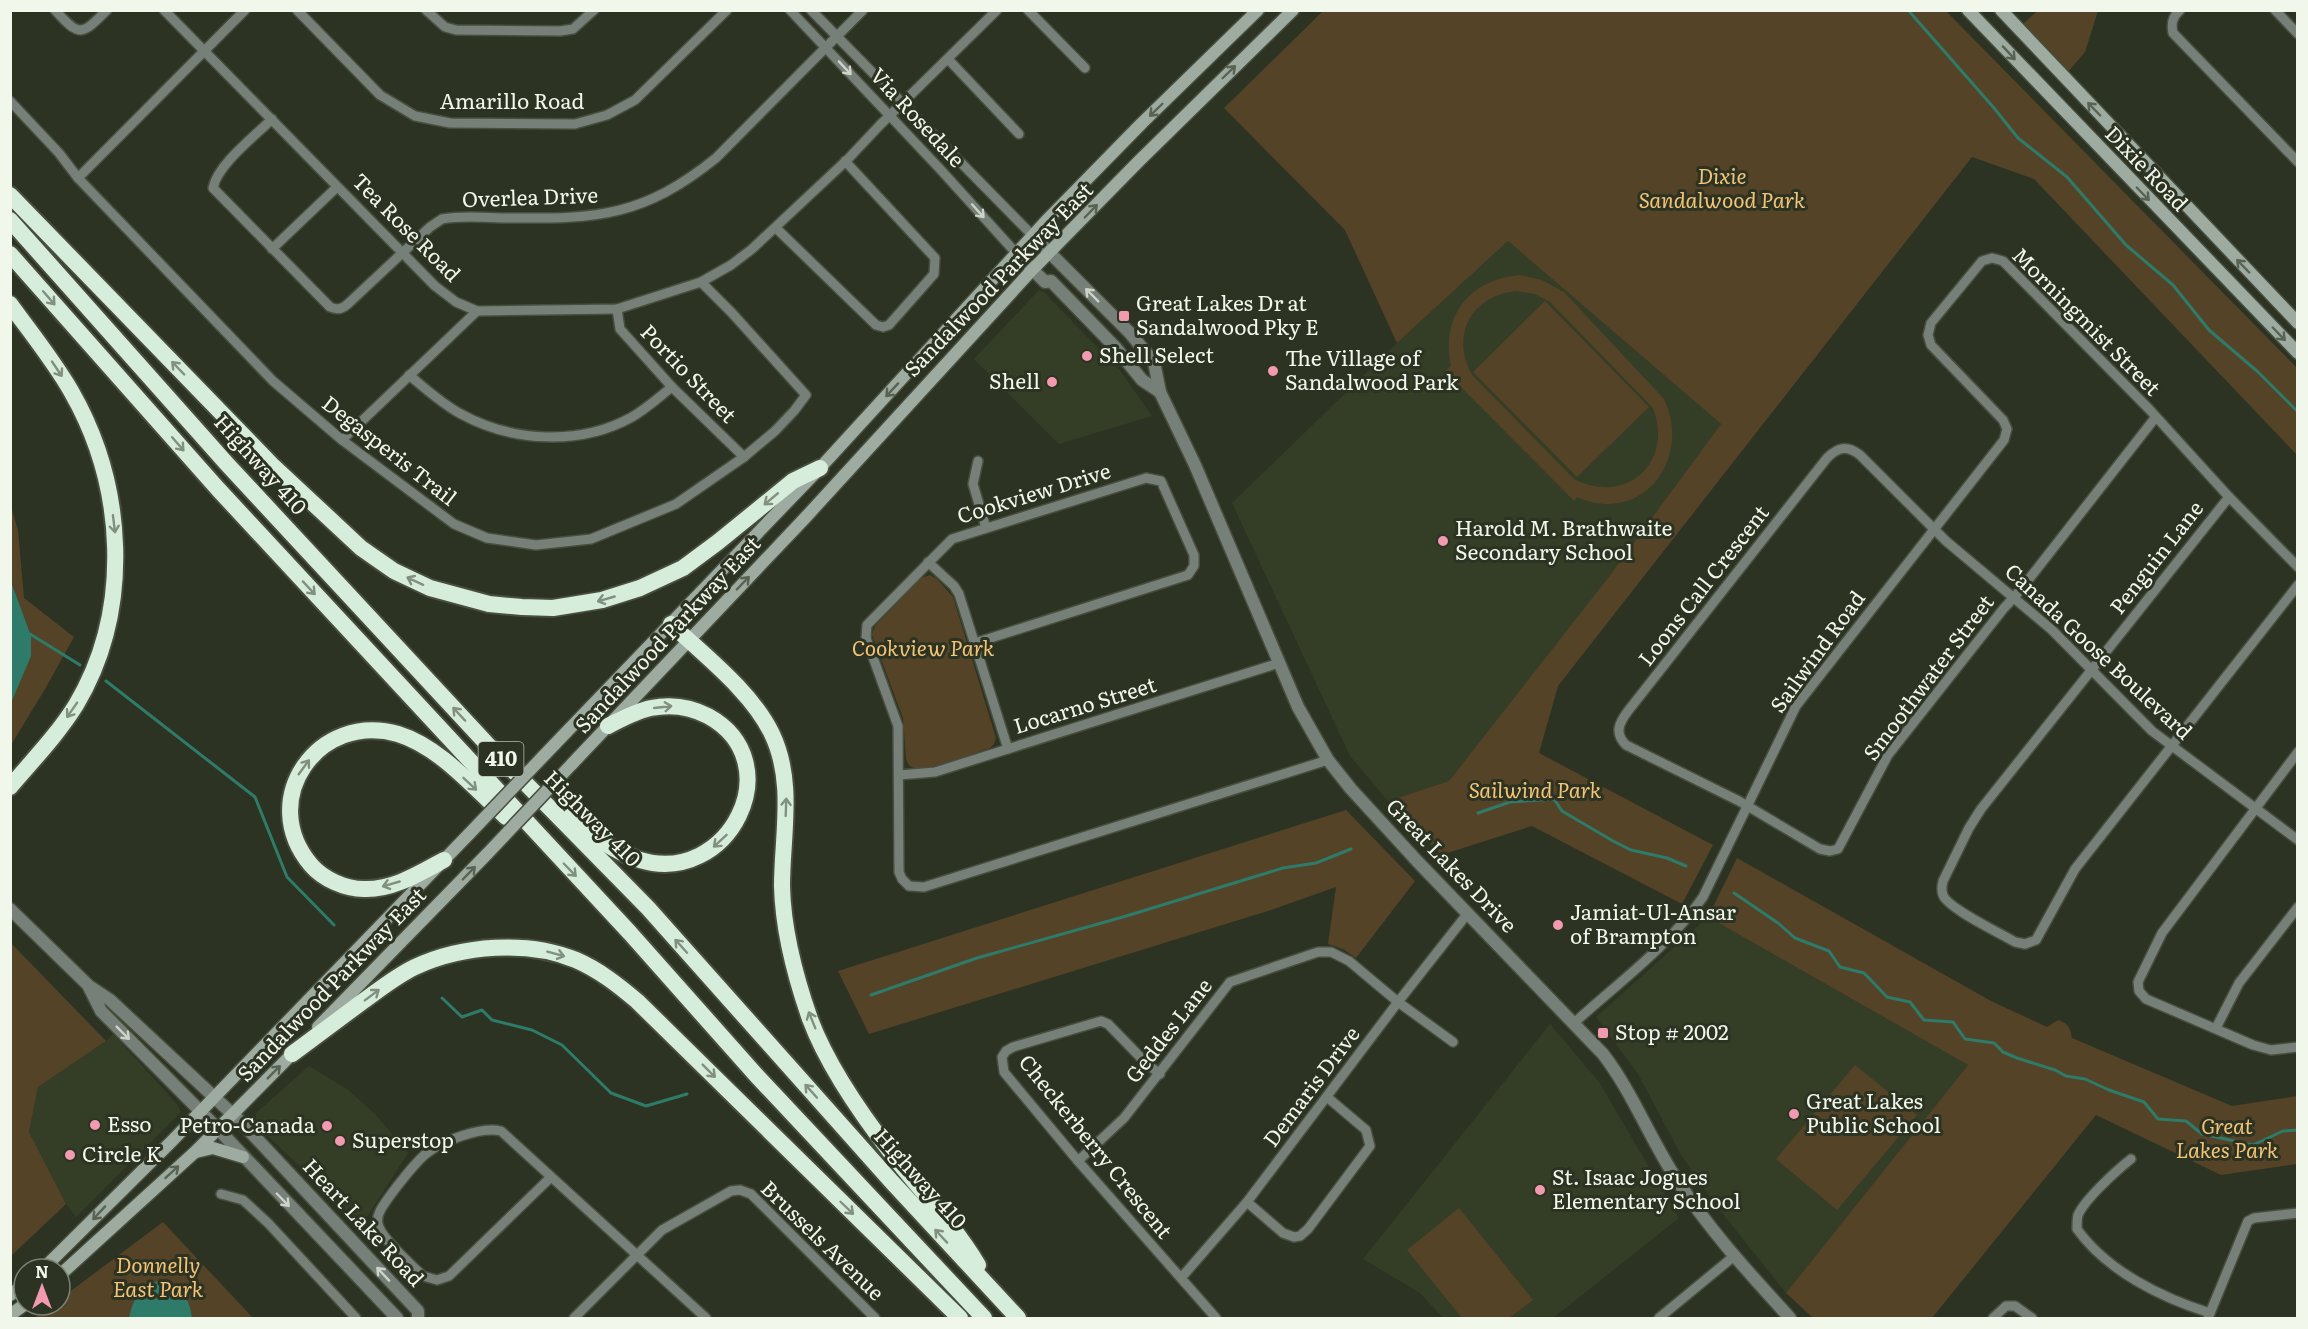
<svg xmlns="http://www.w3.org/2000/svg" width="2308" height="1329" font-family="Literata,serif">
	<rect width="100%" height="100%" fill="#2c3322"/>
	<!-- built -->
	<g fill="#343e26">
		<path d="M1508,241L1721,424L1609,578L1449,781L1388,801L1350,756L1232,503L1397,343Z"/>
		<path d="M1039,290L1045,293L1122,373L1152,416L1059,444L974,359Z"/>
		<path d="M1708,917L1968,1065L1786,1293L1715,1204L1681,1155L1638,1074L1596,1017Z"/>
		<path d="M1550,1024L1599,1082L1679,1218L1553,1318H1443L1420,1293L1363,1259Z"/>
		<path d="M113,1034L177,1104L181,1112L76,1217L66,1204L29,1132L38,1087L106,1041Z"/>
		<path d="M309,1066L347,1089L375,1114L408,1153L362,1225L256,1125V1113Z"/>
	</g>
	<!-- green -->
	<g fill="#544327" fill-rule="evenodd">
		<path d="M1324,10L1946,11L2297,368V455L2034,179L1972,157L1558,686L1539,753L1713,845L1682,904L1532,826L1441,855L1388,801L1449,781L1608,578L1721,424L1508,241L1397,343L1345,230L1224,108Z"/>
		<path d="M2037,11H2098L2085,52L2068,72L2023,24Z"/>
		<path d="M1520,275L1542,280L1564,292L1664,399C1693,460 1641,526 1577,497L1574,501L1445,371L1451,366C1440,316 1470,279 1520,275ZM1517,291L1535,294L1550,302L1653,408C1674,462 1626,506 1574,479L1473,376C1449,337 1471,295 1517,291Z"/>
		<path d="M1545,301L1649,407L1577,477L1473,372Z"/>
		<path d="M10,503L18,530L24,598L74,637L45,689L11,745Z"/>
		<path d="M930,575L937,579L953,597L996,738L994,744L990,748C971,754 936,769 916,768C910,768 908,764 906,759L903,718L872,635L875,626L921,578Z"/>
		<path d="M1346,810L1415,881L1356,958L1343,949L1328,944L1336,887L1271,910L869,1034L838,971Z"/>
		<path d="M1737,858L1991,1001L2047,1027L2058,1020C2069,1024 2070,1027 2072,1038L2232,1106L2297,1096V1164L2221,1175L2096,1115L1932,1318H1813L1786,1293L1968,1065L1708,917Z"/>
		<path d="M11,943L106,1041L38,1087L29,1132L66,1204L11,1256Z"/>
		<path d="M1855,1065L1917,1115L1837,1210L1776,1159Z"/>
		<path d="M1459,1208L1533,1300L1509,1318H1462L1407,1250Z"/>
		<path d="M163,1222L253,1318H34L52,1305H60V1299Z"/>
	</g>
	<!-- water -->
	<g fill="#2e7b6a">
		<path d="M11,582L31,636V656L11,703Z"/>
		<path d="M163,1279C182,1288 189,1297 192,1318H129C134,1295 140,1288 163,1279Z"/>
	</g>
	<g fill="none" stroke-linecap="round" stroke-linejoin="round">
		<!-- stream -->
		<g stroke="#2e7b6a" stroke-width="3">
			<path d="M1908,10L1994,108L2018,138L2067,177L2126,245L2173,285L2209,330L2257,371L2298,412"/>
			<path d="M30,634L80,665"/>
			<path d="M106,681L255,797L287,877L334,925"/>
			<path d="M1478,813L1510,802L1554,799L1562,811L1613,841L1631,850L1667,858L1686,866"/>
			<path d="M1734,893L1778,923L1795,938L1829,951L1840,967L1864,973L1887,997L1910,1002L1924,1020L1953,1022L1965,1039L1994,1043L2003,1052L2017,1058L2055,1070L2066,1076L2085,1079L2109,1090L2144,1102L2158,1119L2186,1121L2202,1134L2253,1145L2283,1131L2298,1130"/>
			<path d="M871,995L977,958L1123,917L1283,868L1316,863L1351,849"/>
			<path d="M442,998L462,1017L482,1010L492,1020L532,1030L562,1045L611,1093L646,1106L687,1094"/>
		</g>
		<!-- minor casing -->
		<g stroke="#484e3e" stroke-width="12">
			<g id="minor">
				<path d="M55,10C80,38 82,35 107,10"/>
				<path d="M164,10L435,286L456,302L477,311L617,309L701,282L731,265L752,249L847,160L880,125L997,10"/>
				<path d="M297,10L380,95L415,116L450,123L575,124L607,115L635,100L727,10"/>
				<path d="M426,10L445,27L456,30L560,31L573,29L594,10"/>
				<path d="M790,10L940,169L1016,253"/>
				<path d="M811,10L1033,236"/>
				<path d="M1028,10L1085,68"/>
				<path d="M2180,10C2172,17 2171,24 2173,33L2298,162"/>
				<path d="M2275,10L2298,34"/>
				<path d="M948,59L1019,134"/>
				<path d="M10,101L59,153L78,178L273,381L342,440L454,524L487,538L536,545L591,539L676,504L744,457L775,431L794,411L806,395L732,313L701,282"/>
				<path d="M272,119C255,136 217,165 213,188L330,307C339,311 344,308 351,301L430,227L442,219C464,215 488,218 510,218C599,219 644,216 716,158L863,10"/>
				<path d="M78,178L245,10"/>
				<path d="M776,228L876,325L883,327L889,325L934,274L935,258L845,161"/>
				<path d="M272,249L337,187"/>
				<path d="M617,309L620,329L672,387L744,457"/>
				<path d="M409,375C426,389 442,404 461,414C512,442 580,446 632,417C646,409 659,397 672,387"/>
				<path d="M2155,418L2022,588C2016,595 2010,602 2004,608L1888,755L1838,849L1830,851L1820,849L1739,801L1626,745C1614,733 1619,723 1628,711L1827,458C1838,447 1847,445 1860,455L1946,541L2052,630L2152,731L2298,840"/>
				<path d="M342,440L477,311"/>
				<path d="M978,461L973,484L986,528"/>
				<path d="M2229,497L1981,809L1969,828L1943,881C1942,885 1941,890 1943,895C1947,908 2002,934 2015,942L2025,944L2036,940L2075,869L2298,585"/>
				<path d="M928,562L954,586L959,594L1008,749"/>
				<path d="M975,643L1188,575L1194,566V555L1161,481L1146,478L952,539L867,625L866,638L898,726L899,872L902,879L909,886L924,887L1328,760"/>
				<path d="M2298,752L2162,933L2138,982L2139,991L2146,999L2253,1045L2271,1050L2298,1047"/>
				<path d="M899,775L935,772L1279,663"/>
				<path d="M1574,1023C1618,983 1669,946 1703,897L1796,706L2004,440L2007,429L2003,420L1931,345L1928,335L1931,323L1982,261L1992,258L2003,261L2149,409L2229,497L2298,567"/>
				<path d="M2216,1028L2239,983L2298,907"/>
				<path d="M1160,1074L1147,1064L1108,1024L1101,1021L1013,1047L1006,1051L1002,1057L1004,1072L1078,1161L1216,1318"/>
				<path d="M2131,1159C2117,1170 2085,1199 2078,1215C2077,1219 2077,1224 2077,1229C2107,1271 2162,1298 2210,1313"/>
				<path d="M1078,1161L1124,1118L1230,982L1318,952H1331L1349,961L1398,1002L1453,1042"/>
				<path d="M551,1177L449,1276L437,1280L423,1276C412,1265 381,1239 378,1224C377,1219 378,1215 380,1211C387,1198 416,1161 427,1153C442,1141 482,1126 501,1131L706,1318"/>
				<path d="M221,1194L243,1200L268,1223L356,1318"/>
				<path d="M1247,1202L1283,1233L1294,1237L1300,1236L1308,1229L1370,1146L1366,1130L1327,1097"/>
				<path d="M1181,1278L1247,1202L1398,1002L1468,913"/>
				<path d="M574,1318L662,1230L731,1191L740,1190L751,1194L875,1318"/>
				<path d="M1659,1318L1733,1257"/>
				<path d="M1993,1318L2006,1306H2015L2032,1318"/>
				<path d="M2208,1318L2248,1221L2254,1218L2298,1213"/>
			</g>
		</g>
		<!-- tertiary casing -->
		<g stroke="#484e3e" stroke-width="15">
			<g id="tertiary">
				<path d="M1033,236L1129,332L1154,362L1160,392L1195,465L1298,707L1328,760L1351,789L1417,861L1603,1054C1633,1093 1650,1139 1677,1180C1710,1231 1750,1274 1790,1318"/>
				<path d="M1016,253L1045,282L1051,281L1116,348L1142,380L1160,392"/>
				<path d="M10,909L89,986L110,1000L242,1123L418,1311V1318"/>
				<path d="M89,987L101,1011L218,1129L397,1318"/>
			</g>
		</g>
		<!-- secondary casing -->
		<g stroke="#484e3e" stroke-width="15">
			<g id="secondary">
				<path d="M1968,10L2298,353"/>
				<path d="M2001,10L2298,323"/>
				<path d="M554,745L820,468L1046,221L1142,123L1258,10"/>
				<path d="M571,765L805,518L1032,270L1139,161L1293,10"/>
				<path d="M318,1027L488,853"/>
				<path d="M196,1152L213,1148L243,1157"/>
				<path d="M43,1269L171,1142L469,834"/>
				<path d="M60,1275L195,1152L298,1048"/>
				<path d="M10,1295L24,1285"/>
				<path d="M10,1315L24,1305"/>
			</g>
		</g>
		<!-- motorway casing -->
		<g stroke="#484e3e" stroke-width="20">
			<g id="motorway">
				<path d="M10,195L272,465L361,548L394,571L430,588L489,604L522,607L553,608L602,600L640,588L683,568L718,542L793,481L820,468"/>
				<path d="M10,220L227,464L486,743L648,908L891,1181L1018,1318"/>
				<path d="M10,254L218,489L630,933L756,1075L984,1318"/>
				<path d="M10,304C31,333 53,360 71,391C125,485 133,609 76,705C58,734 33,760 10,787"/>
				<path d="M671,624C705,656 752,692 772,734C795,782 782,836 782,886C783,932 795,976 810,1019C828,1067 861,1114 892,1154C921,1191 954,1225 978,1265"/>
				<path d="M571,816C592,835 613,852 640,860C729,887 792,762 708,716C689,706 671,704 651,708C636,711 622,719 608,726"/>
				<path d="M444,860C420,873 393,890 364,889C345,889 323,879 311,865C256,800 318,711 398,734C440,747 474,788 506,817"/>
				<path d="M292,1054C315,1037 338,1020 362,1002C379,990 396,976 415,967C462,945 528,940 576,960C599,970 618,985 637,1001L960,1318"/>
			</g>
		</g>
		<!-- minor -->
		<use href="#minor" stroke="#767f78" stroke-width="9"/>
		<!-- tertiary -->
		<use href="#tertiary" stroke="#767f78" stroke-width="12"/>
		<!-- secondary -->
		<use href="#secondary" stroke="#9daba0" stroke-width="12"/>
		<!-- motorway -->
		<use href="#motorway" stroke="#d7eddc" stroke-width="16"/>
		<!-- secondary-bridge casing -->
		<g stroke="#484e3e" stroke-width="15" stroke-linecap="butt">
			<g id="secondary-bridge">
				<path d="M469,834L554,745"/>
				<path d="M488,853L571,765"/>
			</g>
		</g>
		<!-- secondary-bridge -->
		<use href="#secondary-bridge" stroke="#9daba0" stroke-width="12"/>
	</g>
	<!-- one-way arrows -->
	<defs><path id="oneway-shaft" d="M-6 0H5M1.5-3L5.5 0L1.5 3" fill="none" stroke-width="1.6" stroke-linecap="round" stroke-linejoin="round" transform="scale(1.5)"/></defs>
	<g stroke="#596354">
		<use href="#oneway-shaft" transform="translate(2009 53) rotate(47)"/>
		<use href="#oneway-shaft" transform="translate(1229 72) rotate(-44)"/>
		<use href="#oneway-shaft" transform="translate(2094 109) rotate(-134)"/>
		<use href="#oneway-shaft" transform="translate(1156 110) rotate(136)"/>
		<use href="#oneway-shaft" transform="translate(2143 194) rotate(46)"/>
		<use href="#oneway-shaft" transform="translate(1091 211) rotate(-46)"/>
		<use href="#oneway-shaft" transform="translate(2243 266) rotate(-134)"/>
		<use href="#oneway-shaft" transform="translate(2279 334) rotate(46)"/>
		<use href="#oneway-shaft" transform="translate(892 390) rotate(133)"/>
		<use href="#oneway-shaft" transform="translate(743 583) rotate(-46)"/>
		<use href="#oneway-shaft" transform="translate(469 873) rotate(-46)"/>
		<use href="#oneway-shaft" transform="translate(274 1072) rotate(-45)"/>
		<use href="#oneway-shaft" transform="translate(172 1172) rotate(-42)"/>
		<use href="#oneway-shaft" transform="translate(99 1213) rotate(133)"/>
	</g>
	<g stroke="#cdd3c9">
		<use href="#oneway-shaft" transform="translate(845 68) rotate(47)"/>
		<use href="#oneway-shaft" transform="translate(978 211) rotate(48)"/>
		<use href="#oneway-shaft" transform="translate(1092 295) rotate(-135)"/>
		<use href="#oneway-shaft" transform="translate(123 1033) rotate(45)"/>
		<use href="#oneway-shaft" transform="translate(283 1200) rotate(46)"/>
		<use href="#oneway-shaft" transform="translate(383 1274) rotate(-133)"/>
	</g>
	<g stroke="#82907f">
		<use href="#oneway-shaft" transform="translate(49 298) rotate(49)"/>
		<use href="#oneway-shaft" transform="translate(178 368) rotate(-134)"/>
		<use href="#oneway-shaft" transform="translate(57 369) rotate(56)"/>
		<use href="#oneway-shaft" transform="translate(178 444) rotate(49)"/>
		<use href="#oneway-shaft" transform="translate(771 499) rotate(140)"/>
		<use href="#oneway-shaft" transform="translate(114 524) rotate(83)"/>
		<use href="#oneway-shaft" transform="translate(415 581) rotate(-155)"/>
		<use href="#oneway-shaft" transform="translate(309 588) rotate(47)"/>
		<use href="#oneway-shaft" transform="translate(606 599) rotate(164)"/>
		<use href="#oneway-shaft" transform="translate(663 707) rotate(-6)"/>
		<use href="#oneway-shaft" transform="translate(72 710) rotate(125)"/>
		<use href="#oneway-shaft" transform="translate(459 714) rotate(-133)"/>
		<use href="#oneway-shaft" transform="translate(304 767) rotate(-54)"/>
		<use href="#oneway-shaft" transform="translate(470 784) rotate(43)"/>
		<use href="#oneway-shaft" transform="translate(786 807) rotate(-88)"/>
		<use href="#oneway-shaft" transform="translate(720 841) rotate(137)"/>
		<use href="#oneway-shaft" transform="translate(570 870) rotate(46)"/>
		<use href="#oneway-shaft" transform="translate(391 884) rotate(164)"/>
		<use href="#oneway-shaft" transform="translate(681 946) rotate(-132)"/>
		<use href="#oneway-shaft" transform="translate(556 954) rotate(15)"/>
		<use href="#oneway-shaft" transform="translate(372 995) rotate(-37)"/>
		<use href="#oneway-shaft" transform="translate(812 1020) rotate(-112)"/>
		<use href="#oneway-shaft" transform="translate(709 1071) rotate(45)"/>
		<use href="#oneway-shaft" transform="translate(811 1091) rotate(-132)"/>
		<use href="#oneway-shaft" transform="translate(847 1208) rotate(44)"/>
		<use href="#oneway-shaft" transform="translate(941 1236) rotate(-133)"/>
	</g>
	<!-- markers -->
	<g fill="#f29aaf" stroke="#2c3322" stroke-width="2">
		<rect x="1118" y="310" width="12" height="12" rx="3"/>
		<circle cx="1087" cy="356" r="6"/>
		<circle cx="1273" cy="371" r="6"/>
		<circle cx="1052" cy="382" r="6"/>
		<circle cx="1443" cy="541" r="6"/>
		<circle cx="1558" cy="925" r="6"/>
		<rect x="1597" y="1027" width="12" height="12" rx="3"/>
		<circle cx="1794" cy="1114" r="6"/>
		<circle cx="95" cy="1125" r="6"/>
		<circle cx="327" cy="1126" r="6"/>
		<circle cx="340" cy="1141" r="6"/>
		<circle cx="70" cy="1155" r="6"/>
		<circle cx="1540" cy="1190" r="6"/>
	</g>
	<g text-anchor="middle" stroke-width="6" stroke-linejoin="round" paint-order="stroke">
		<!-- shield labels -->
		<rect fill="#2c3322" stroke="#b7bcaf" stroke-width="1.5" x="478.5" y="742" width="45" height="34" rx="4.5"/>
		<g font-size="20" font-weight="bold" fill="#f2f7ec">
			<text x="501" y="766">410</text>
		</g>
		<!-- street labels -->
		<g font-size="21" fill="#f2f7ec" stroke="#2c3322">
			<text x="512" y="109">Amarillo Road</text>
			<text transform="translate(917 118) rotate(47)" y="7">Via Rosedale</text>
			<text transform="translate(2146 169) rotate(46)" y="7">Dixie Road</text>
			<text transform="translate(530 198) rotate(-2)" y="7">Overlea Drive</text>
			<text transform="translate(406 228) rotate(45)" y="7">Tea Rose Road</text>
			<text transform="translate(999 280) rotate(-46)" y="7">Sandalwood Parkway East</text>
			<text transform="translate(2086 322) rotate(45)" y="7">Morningmist Street</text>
			<text transform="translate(688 374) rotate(46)" y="7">Portio Street</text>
			<text transform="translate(389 451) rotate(38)" y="7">Degasperis Trail</text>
			<text transform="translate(260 465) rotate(48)" y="7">Highway 410</text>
			<text transform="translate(1034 494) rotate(-17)" y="7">Cookview Drive</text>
			<text transform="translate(2157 558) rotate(-52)" y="7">Penguin Lane</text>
			<text transform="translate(1704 586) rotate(-52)" y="7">Loons Call Crescent</text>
			<text transform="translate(668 635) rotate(-47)" y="7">Sandalwood Parkway East</text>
			<text transform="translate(1818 652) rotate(-54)" y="7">Sailwind Road</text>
			<text transform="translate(2098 652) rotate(43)" y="7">Canada Goose Boulevard</text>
			<text transform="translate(1929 678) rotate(-53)" y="7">Smoothwater Street</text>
			<text transform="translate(1085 706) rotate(-17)" y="7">Locarno Street</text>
			<text transform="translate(592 819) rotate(45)" y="7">Highway 410</text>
			<text transform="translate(1451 866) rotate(46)" y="7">Great Lakes Drive</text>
			<text transform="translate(332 985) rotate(-46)" y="7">Sandalwood Parkway East</text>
			<text transform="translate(1169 1031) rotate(-52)" y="7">Geddes Lane</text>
			<text transform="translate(1312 1087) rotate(-53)" y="7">Demaris Drive</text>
			<text transform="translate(1095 1147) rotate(51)" y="7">Checkerberry Crescent</text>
			<text transform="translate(920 1179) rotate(48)" y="7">Highway 410</text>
			<text transform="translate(363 1223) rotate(47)" y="7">Heart Lake Road</text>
			<text transform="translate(822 1241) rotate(44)" y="7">Brussels Avenue</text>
		</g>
		<!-- park labels -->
		<g font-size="21" font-style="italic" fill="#f3c376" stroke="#2c3322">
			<text x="1722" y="184">Dixie<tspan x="1722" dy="24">Sandalwood Park</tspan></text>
			<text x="923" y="656">Cookview Park</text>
			<text x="1535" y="798">Sailwind Park</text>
			<text x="2227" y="1134">Great<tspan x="2227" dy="24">Lakes Park</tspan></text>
			<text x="158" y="1273">Donnelly<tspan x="158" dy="24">East Park</tspan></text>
		</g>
		<!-- poi labels -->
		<g font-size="21" fill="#f2f7ec" stroke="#2c3322" text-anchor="start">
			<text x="1136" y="311">Great Lakes Dr at<tspan x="1136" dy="24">Sandalwood Pky E</tspan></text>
			<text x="1099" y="363">Shell Select</text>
			<text x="1285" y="366">The Village of<tspan x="1285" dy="24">Sandalwood Park</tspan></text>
			<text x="1040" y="389" text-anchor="end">Shell</text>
			<text x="1455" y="536">Harold M. Brathwaite<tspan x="1455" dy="24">Secondary School</tspan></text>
			<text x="1570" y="920">Jamiat-Ul-Ansar<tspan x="1570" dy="24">of Brampton</tspan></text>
			<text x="1615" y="1040">Stop # 2002</text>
			<text x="1806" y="1109">Great Lakes<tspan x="1806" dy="24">Public School</tspan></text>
			<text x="107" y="1132">Esso</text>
			<text x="315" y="1133" text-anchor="end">Petro-Canada</text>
			<text x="352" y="1148">Superstop</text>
			<text x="82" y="1162">Circle K</text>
			<text x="1552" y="1185">St. Isaac Jogues<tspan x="1552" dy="24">Elementary School</tspan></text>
		</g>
	</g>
	<!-- border -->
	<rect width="2308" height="1329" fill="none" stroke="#f2f7ec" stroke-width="24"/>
	<!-- north arrow -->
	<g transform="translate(42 1287)"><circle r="28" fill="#2c3322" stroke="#7b8173" stroke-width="1.5"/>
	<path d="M0-4.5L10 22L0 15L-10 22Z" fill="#f29aaf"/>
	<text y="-9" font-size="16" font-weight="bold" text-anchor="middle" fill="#f2f7ec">N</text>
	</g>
</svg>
